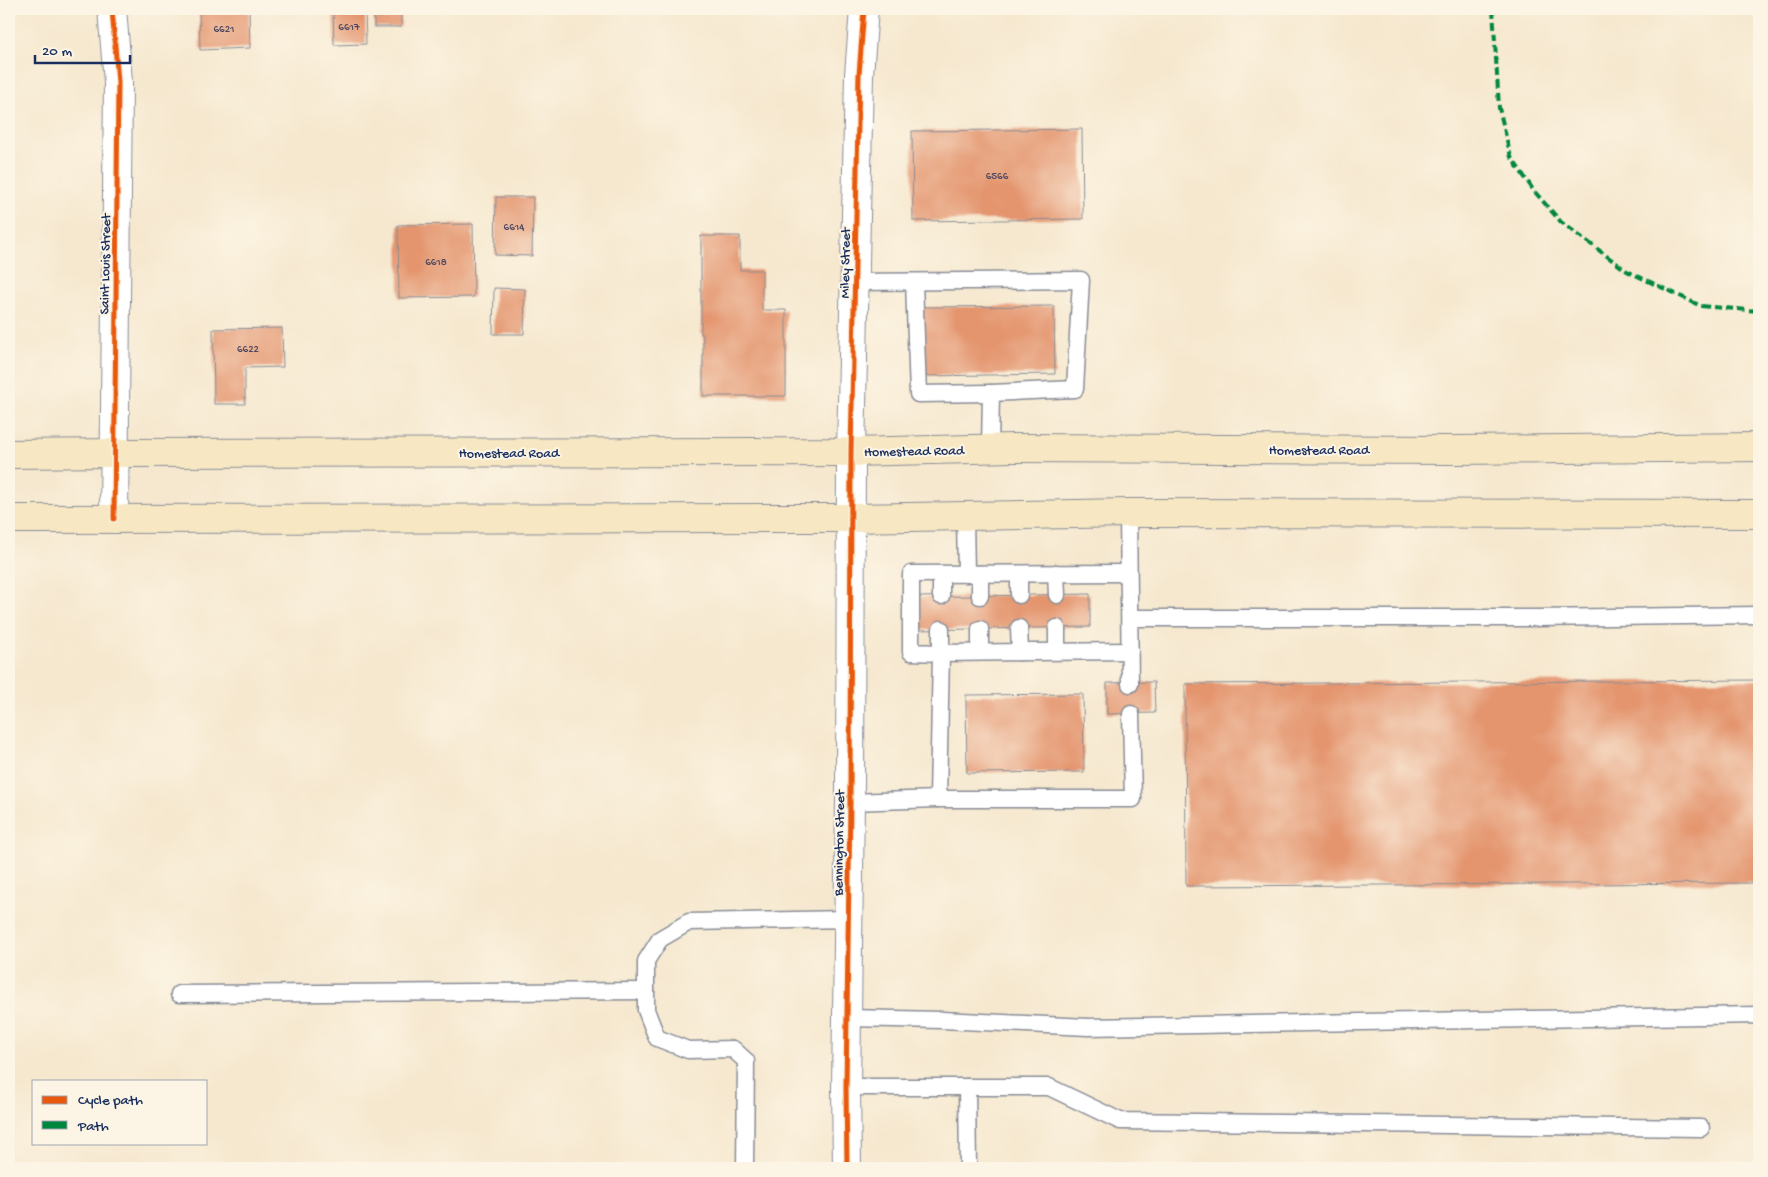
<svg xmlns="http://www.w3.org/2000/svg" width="1768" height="1177" font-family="'Gochi Hand',sans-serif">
	<rect width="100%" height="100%" fill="#fcf5e5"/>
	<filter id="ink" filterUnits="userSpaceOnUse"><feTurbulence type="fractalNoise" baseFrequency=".02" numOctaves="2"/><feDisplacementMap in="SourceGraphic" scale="10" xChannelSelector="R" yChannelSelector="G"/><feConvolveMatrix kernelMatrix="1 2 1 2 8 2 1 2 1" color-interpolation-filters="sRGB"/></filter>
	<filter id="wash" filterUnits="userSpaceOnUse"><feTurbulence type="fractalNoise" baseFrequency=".0096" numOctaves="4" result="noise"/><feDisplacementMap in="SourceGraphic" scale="20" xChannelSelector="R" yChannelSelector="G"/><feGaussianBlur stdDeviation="1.12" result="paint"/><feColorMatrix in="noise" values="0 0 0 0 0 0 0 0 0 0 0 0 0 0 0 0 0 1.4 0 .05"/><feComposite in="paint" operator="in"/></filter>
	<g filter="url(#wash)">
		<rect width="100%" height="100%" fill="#f6e8cf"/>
		<g id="blocks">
			<!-- building -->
			<g fill="#e4956e">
				<path d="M199,9H249L250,48L200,50Z"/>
				<path d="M333,9H365L366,44L334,45Z"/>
				<rect x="374" y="9" width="27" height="18"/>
				<path d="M1082,129L1083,219L913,221L912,131Z"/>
				<path d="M496,197H533L532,256L495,255Z"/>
				<path d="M473,224L474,297L399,298L398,225Z"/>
				<path d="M701,236H740V270H762V310H786V396H703V334H701Z"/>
				<path d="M494,288L525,289L524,334H493Z"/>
				<path d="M1054,306L1055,374L923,376L922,307Z"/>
				<path d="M282,328L283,367L245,368V404H214L213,329Z"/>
				<path d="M1090,594V627L916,630V597Z"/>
				<path d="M1759,680V883L1186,886L1185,684Z"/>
				<path d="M1154,682L1155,713L1107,714V683Z"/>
				<path d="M1083,694L1084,772L967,773L966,695Z"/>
			</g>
		</g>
	</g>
	<g filter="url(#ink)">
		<use href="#blocks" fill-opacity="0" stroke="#888c96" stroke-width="1"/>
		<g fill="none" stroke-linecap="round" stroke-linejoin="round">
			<!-- service casing -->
			<g stroke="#888c96" stroke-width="19">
				<g id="service">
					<path d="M855,282L1081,280L1075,389L991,393L990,448"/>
					<path d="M914,282L918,394L991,393"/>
					<path d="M1128,513L1130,684"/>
					<path d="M965,516L966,574"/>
					<path d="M1056,573L1057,595"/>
					<path d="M941,574V596"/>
					<path d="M980,574V596"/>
					<path d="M1019,574V595"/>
					<path d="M1130,618H1536L1759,615"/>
					<path d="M1019,628L1020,652"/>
					<path d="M1057,628V651"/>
					<path d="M941,629V653L911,652V574L1128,573"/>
					<path d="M980,652V629"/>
					<path d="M938,799L941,653L1130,651"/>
					<path d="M850,802L938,799H1133L1131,714"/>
					<path d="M179,994L646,991"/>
					<path d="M847,1018L942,1020L1088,1027L1759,1015"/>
					<path d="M846,1087H1049L1120,1121L1701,1128"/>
					<path d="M967,1087L968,1168"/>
					<path d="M745,1168L746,1061L733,1049L688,1050L657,1038L646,1010V961L660,939L689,922L848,919"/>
				</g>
			</g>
			<!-- minor casing -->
			<g stroke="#888c96" stroke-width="30">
				<g id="minor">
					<path d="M112,9L118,82L114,519"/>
					<path d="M847,1168L846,1087L850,802L851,452L859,75L864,9"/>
				</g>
			</g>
			<!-- secondary casing -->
			<g stroke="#888c96" stroke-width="30">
				<g id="secondary">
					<path d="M9,454L114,453L851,452L1013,448L1456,450L1759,447"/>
					<path d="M9,519L852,518L1128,513L1759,514"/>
				</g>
			</g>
			<!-- service -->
			<use href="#service" stroke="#fff" stroke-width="16"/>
			<!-- minor -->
			<use href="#minor" stroke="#fff" stroke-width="28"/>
			<!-- secondary -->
			<use href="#secondary" stroke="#f7e8c3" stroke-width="28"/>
			<!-- quiet -->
			<path stroke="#00873e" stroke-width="4" stroke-dasharray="8 4" stroke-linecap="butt" d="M1493,9L1499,108L1511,157L1534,191L1561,222L1627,271L1701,306L1759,311"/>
			<!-- cycleway casing -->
			<g stroke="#fcf5e5" stroke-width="8">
				<g id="cycleway">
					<path d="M112,9L118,82L114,519"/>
					<path d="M847,1168L846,1087L850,802L851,452L859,75L864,9"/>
				</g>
			</g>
			<!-- cycleway -->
			<use href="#cycleway" stroke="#e8590c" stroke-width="5"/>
		</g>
	</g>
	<g text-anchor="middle" stroke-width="4" stroke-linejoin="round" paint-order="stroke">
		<!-- number labels -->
		<g font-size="11" fill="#4d4862">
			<text x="349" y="30">6617</text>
			<text x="224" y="32">6621</text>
			<text x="997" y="179">6566</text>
			<text x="514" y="230">6614</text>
			<text x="436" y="265">6618</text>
			<text x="248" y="352">6622</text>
		</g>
		<!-- street labels -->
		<g font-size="14" fill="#1b2f5e" stroke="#fcf5e5">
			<text transform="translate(844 263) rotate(-89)" y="5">Miley Street</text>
			<text transform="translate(104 264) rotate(-89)" y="5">Saint Louis Street</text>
			<text x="1319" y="454">Homestead Road</text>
			<text transform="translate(914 450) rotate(-1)" y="5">Homestead Road</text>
			<text x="509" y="457">Homestead Road</text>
			<text transform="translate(838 843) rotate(-89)" y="5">Bennington Street</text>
		</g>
	</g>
	<!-- margin -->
	<rect width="1768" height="1177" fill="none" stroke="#fcf5e5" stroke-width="30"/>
	<!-- legend -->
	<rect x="32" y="1080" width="175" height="65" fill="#fcf5e5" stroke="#a2a6af"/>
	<rect x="42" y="1096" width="25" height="8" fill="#e8590c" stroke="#a2a6af"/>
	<text x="78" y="1104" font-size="15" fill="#1b2f5e">Cycle path</text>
	<rect x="42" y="1121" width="25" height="8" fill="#00873e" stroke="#a2a6af"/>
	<text x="78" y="1130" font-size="15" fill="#1b2f5e">Path</text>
	<!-- scale -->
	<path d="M35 55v8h95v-8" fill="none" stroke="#1b2f5e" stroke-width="2.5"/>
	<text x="42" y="55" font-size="15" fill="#1b2f5e" stroke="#fcf5e5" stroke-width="4" paint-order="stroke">20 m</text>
</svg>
